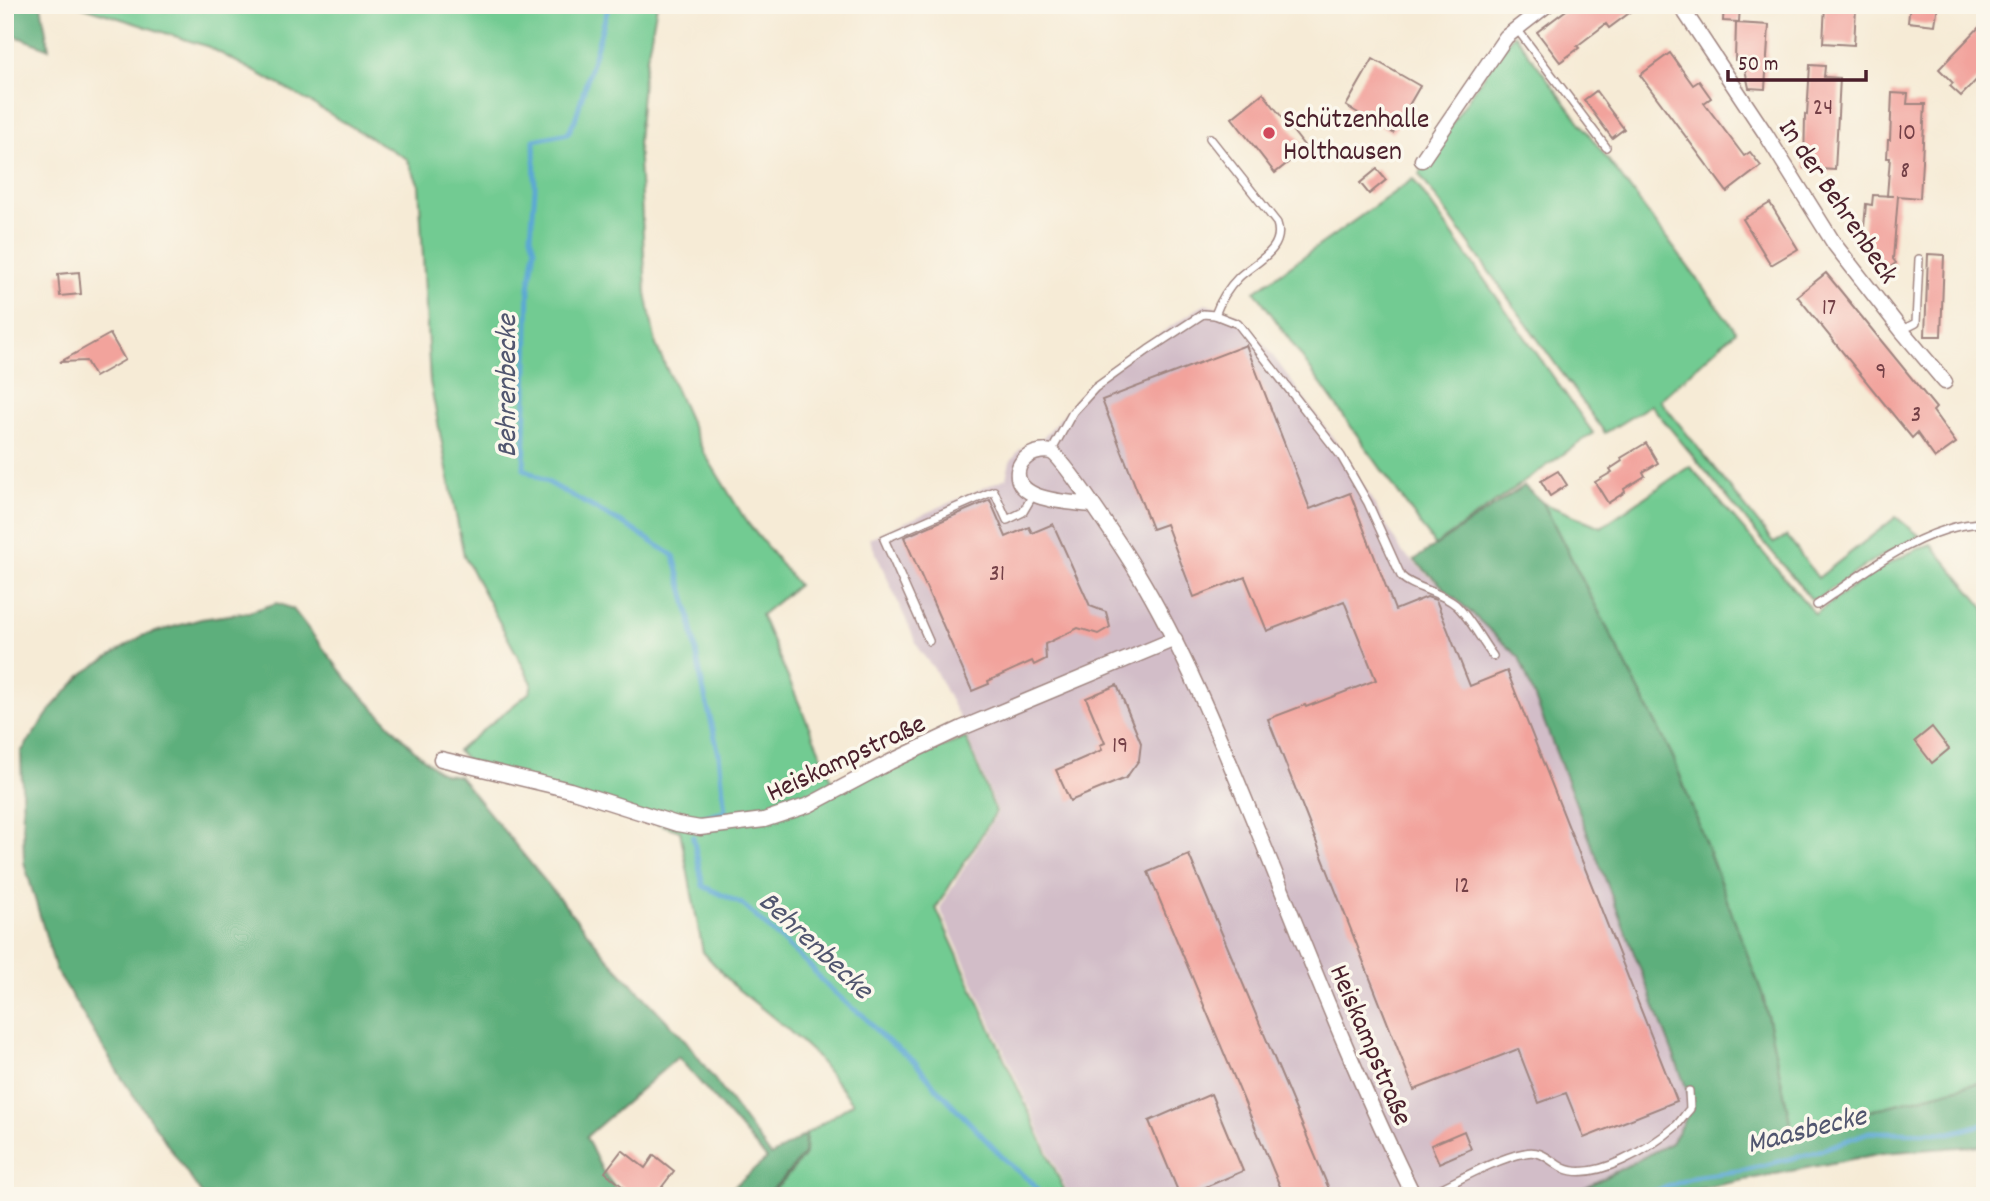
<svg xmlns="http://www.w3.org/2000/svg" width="1990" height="1201" font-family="Dekko,sans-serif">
	<rect width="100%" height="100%" fill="#fbf7ec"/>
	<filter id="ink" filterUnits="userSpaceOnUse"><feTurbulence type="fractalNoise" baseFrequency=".0143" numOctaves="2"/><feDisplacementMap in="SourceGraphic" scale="14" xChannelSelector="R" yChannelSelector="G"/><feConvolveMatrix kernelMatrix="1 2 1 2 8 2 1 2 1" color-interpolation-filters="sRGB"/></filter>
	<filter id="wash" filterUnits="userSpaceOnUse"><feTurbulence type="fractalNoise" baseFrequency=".00686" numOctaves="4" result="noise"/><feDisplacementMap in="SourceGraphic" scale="28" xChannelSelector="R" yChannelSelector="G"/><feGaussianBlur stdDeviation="1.57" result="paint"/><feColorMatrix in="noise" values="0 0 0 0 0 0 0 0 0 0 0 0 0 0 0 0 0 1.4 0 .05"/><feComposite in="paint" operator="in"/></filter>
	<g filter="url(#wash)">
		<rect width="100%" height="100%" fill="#f6ebd6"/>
		<!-- industrial -->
		<path fill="#d2bdc8" d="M1205,304L1236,314L1265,345L1346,456L1402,552L1519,657L1693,1105L1671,1143L1569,1196H1069L940,908L998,812L960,719L935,670L920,651L869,538L1006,478L1010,462L1020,449L1043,437L1092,383L1125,357Z"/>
		<!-- green -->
		<g fill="#72cb92" stroke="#5e755e" stroke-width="2">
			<path d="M78,5H657L643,78L638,142L646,293L656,345L703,451L746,521L798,585L761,615L835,787L966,738L996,812L936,908L1067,1196H766L784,1180L805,1155L806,1134L853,1103L813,1053L785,1027L734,986L703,952L680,831L467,760L457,751L530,692L532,683L464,556L430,382L419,185L407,159L280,85L209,47Z"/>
			<path d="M1514,34L1736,331L1660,400L1774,543L1787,536L1818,578L1896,517L1920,536L1874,560L1817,599H1811L1651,405L1605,433L1419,174L1476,87Z"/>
			<path d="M1413,179L1593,433L1435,545L1255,291Z"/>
			<path d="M1690,466L1815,614C1852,588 1888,559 1931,544L1985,609V1081L1792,1131L1763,996L1673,757L1543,503L1601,527Z"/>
		</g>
		<!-- forest -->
		<g fill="#5daf7c" stroke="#546754" stroke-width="2">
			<path d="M5,5H41L49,49L5,32Z"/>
			<path d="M1524,486L1543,503L1673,757L1763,996L1792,1131L1985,1081V1145L1883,1153L1688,1191L1679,1196H1569L1671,1143L1693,1105L1519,657L1414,560Z"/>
			<path d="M277,603L293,609L350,683L415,751L437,770L445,774L459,776L613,964L686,1041L771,1156L805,1135L804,1154L782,1180L764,1196H728L727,1192L767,1159L678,1057L586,1137L602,1170L621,1196H203L121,1077L56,970L24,862L21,752L54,705L84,673L142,636L201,619L249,612Z"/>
		</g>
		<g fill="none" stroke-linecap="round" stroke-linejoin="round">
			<!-- stream -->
			<g stroke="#5ca8d4" stroke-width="5">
				<path d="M609,5L575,120L568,133L534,140L535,189L531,236L535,249L529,288L524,469L632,529L674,556L689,613L702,684L719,754L725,811L697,819"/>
				<path d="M693,837L703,886L742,904L812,968L821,980L853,1009L863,1015L880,1035L915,1062L930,1080"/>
				<path d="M932,1083L1008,1163L1033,1183L1041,1196"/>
				<path d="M1641,1196L1698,1176L1745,1170L1813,1153L1869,1132L1950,1133L1985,1124"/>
			</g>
		</g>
		<g id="blocks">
			<!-- building -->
			<g fill="#f2a39c">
				<path d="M1573,5H1640L1609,28L1606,24L1577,46L1579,48L1560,62L1537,32Z"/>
				<path d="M1724,5H1740L1739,22L1723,21Z"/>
				<path d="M1825,5L1856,7L1854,45L1823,43Z"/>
				<path d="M1910,5H1938L1935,25L1908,22Z"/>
				<path d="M1985,21V71L1961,96L1950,86L1953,83L1939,69Z"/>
				<path d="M1736,23L1769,25L1765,89L1749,88L1743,60H1735Z"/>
				<path d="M1670,53L1693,85L1699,81L1711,98L1704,103L1744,156L1750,152L1761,166L1727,192L1640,75Z"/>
				<path d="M1373,59L1420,86L1393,133L1346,106Z"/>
				<path d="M1810,65L1825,66L1824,77L1840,78L1835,170L1804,168L1805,114L1807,115Z"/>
				<path d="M1596,91L1624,129L1612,138L1584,100Z"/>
				<path d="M1263,93L1306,148L1275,173L1232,118Z"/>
				<path d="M1892,93L1908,94L1907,104H1925L1922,161L1920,198L1898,196L1893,259L1896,263L1883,272L1868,251L1862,250L1866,204L1872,205L1873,195L1894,196H1887L1890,158H1887L1888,140H1890Z"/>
				<path d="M1377,169L1386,180L1369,194L1360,183Z"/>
				<path d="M1770,203L1798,249L1771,265L1743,219Z"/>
				<path d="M1928,254L1944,255L1941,336H1925Z"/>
				<path d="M79,272L81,294L60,296L58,274Z"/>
				<path d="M1826,273L1936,408L1933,411L1956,443L1935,458L1917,433L1912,438L1797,296Z"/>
				<path d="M110,334L125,360L95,377L86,361L60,362Z"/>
				<path d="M1246,345L1310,509L1350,493L1395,610L1427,597L1436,600L1470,686L1507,671L1677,1101L1584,1138L1566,1093L1539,1103L1518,1049L1414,1090L1268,719L1305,705L1306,707L1376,680L1344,601L1267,631L1245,577L1194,597L1166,524L1152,529L1102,400Z"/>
				<path d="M1646,443L1658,463L1643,472L1645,476L1624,489L1625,492L1608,503L1595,482L1612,472L1610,469L1622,461L1621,458Z"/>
				<path d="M1558,471L1567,485L1550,496L1541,481Z"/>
				<path d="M990,500L1006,537L1029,527L1032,533L1053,524L1090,606L1106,612L1110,627L1098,634L1078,628L1045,644L1046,659L1034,665L1032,661L988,681L989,684L972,691L904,537Z"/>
				<path d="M1117,685L1141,743L1139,760L1126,778L1070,801L1056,770L1102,750L1100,745L1105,743L1086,698Z"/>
				<path d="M1932,727L1949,749L1932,763L1915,741Z"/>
				<path d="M1189,855L1332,1196H1284L1148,872Z"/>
				<path d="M1211,1094L1243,1171L1185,1196H1180L1149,1121Z"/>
				<path d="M1464,1131L1471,1149L1439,1163L1431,1145Z"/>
				<path d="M622,1150L645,1168L654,1155L674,1171L655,1196H634L605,1172Z"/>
			</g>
		</g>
	</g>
	<g filter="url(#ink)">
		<use href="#blocks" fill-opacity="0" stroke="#a08580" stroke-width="2"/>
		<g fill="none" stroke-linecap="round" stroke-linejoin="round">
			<!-- service casing -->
			<g stroke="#a08580" stroke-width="10">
				<g id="service">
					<path d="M1517,29L1606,147"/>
					<path d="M1210,138L1277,223C1286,250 1255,262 1239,277C1228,288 1220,301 1215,315"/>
					<path d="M1902,330L1916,323L1919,259"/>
					<path d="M1051,452L1073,412L1095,388L1148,350L1203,314L1215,315L1238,324L1341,456L1368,503L1401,576C1412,588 1440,591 1456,605C1470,618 1481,640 1493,656"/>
					<path d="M1817,605C1858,577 1899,544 1948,529C1959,525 1973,524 1985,522"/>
					<path d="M929,641L884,539L994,491L1007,520L1023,512L1033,495"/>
					<path d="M1425,1196C1454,1183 1494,1159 1525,1153C1541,1149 1550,1161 1563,1168C1595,1183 1653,1146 1676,1126C1681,1121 1685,1114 1690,1109L1689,1091"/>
				</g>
			</g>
			<!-- minor casing -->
			<g stroke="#a08580" stroke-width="17">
				<g id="minor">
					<path d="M1680,5L1765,133L1835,245L1902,331L1945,382"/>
					<path d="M1422,160L1506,37L1547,5"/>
					<path d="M1092,505C1072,502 1014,502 1018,471C1019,464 1025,458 1030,455C1036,452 1045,450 1051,452C1063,457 1127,555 1137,572C1187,655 1223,746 1260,836C1309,957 1356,1079 1414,1196"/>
					<path d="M441,759L570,790L677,824L700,828L764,820L809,805L890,762L962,728L1175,639"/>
				</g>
			</g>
			<!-- service -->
			<use href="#service" stroke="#fff" stroke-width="7"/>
			<!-- minor -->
			<use href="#minor" stroke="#fff" stroke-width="14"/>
		</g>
	</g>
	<!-- markers -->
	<circle fill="#d1495b" stroke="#fbf7ec" stroke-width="2.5" cx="1269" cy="133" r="7"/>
	<g text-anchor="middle" stroke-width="7" stroke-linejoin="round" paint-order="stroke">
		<!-- number labels -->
		<g font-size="24" fill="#744047">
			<text x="1823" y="114">24</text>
			<text x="1907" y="139">10</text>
			<text x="1905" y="177">8</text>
			<text x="1829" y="314">17</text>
			<text x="1881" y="378">9</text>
			<text x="1916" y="421">3</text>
			<text x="997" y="580">31</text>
			<text x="1120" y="752">19</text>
			<text x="1462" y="892">12</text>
		</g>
		<!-- poi labels -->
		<g font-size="28" fill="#4a1f2b" stroke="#fbf7ec" text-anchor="start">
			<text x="1283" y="127">Schützenhalle<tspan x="1283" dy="32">Holthausen</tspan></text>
		</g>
		<!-- street labels -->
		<g font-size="28" fill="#4a1f2b" stroke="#fbf7ec">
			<text transform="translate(1840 200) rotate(56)" y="10">In der Behrenbeck</text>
			<text transform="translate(845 756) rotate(-25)" y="10">Heiskampstraße</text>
			<text transform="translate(1373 1044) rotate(67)" y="10">Heiskampstraße</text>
		</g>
		<!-- water labels -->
		<g font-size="30" font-style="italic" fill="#51566f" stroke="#fbf7ec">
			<text transform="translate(505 386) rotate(-90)" y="10">Behrenbecke</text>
			<text transform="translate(817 944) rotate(43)" y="10">Behrenbecke</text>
			<text transform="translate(1806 1128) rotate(-14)" y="10">Maasbecke</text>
		</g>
	</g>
	<!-- margin -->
	<rect width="1990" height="1201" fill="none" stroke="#fbf7ec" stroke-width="28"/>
	<!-- scale -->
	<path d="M1728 70v10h138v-10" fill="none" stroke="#4a1f2b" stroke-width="3.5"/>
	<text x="1738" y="70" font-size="21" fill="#4a1f2b" stroke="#fbf7ec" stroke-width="5" paint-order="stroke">50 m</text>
</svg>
